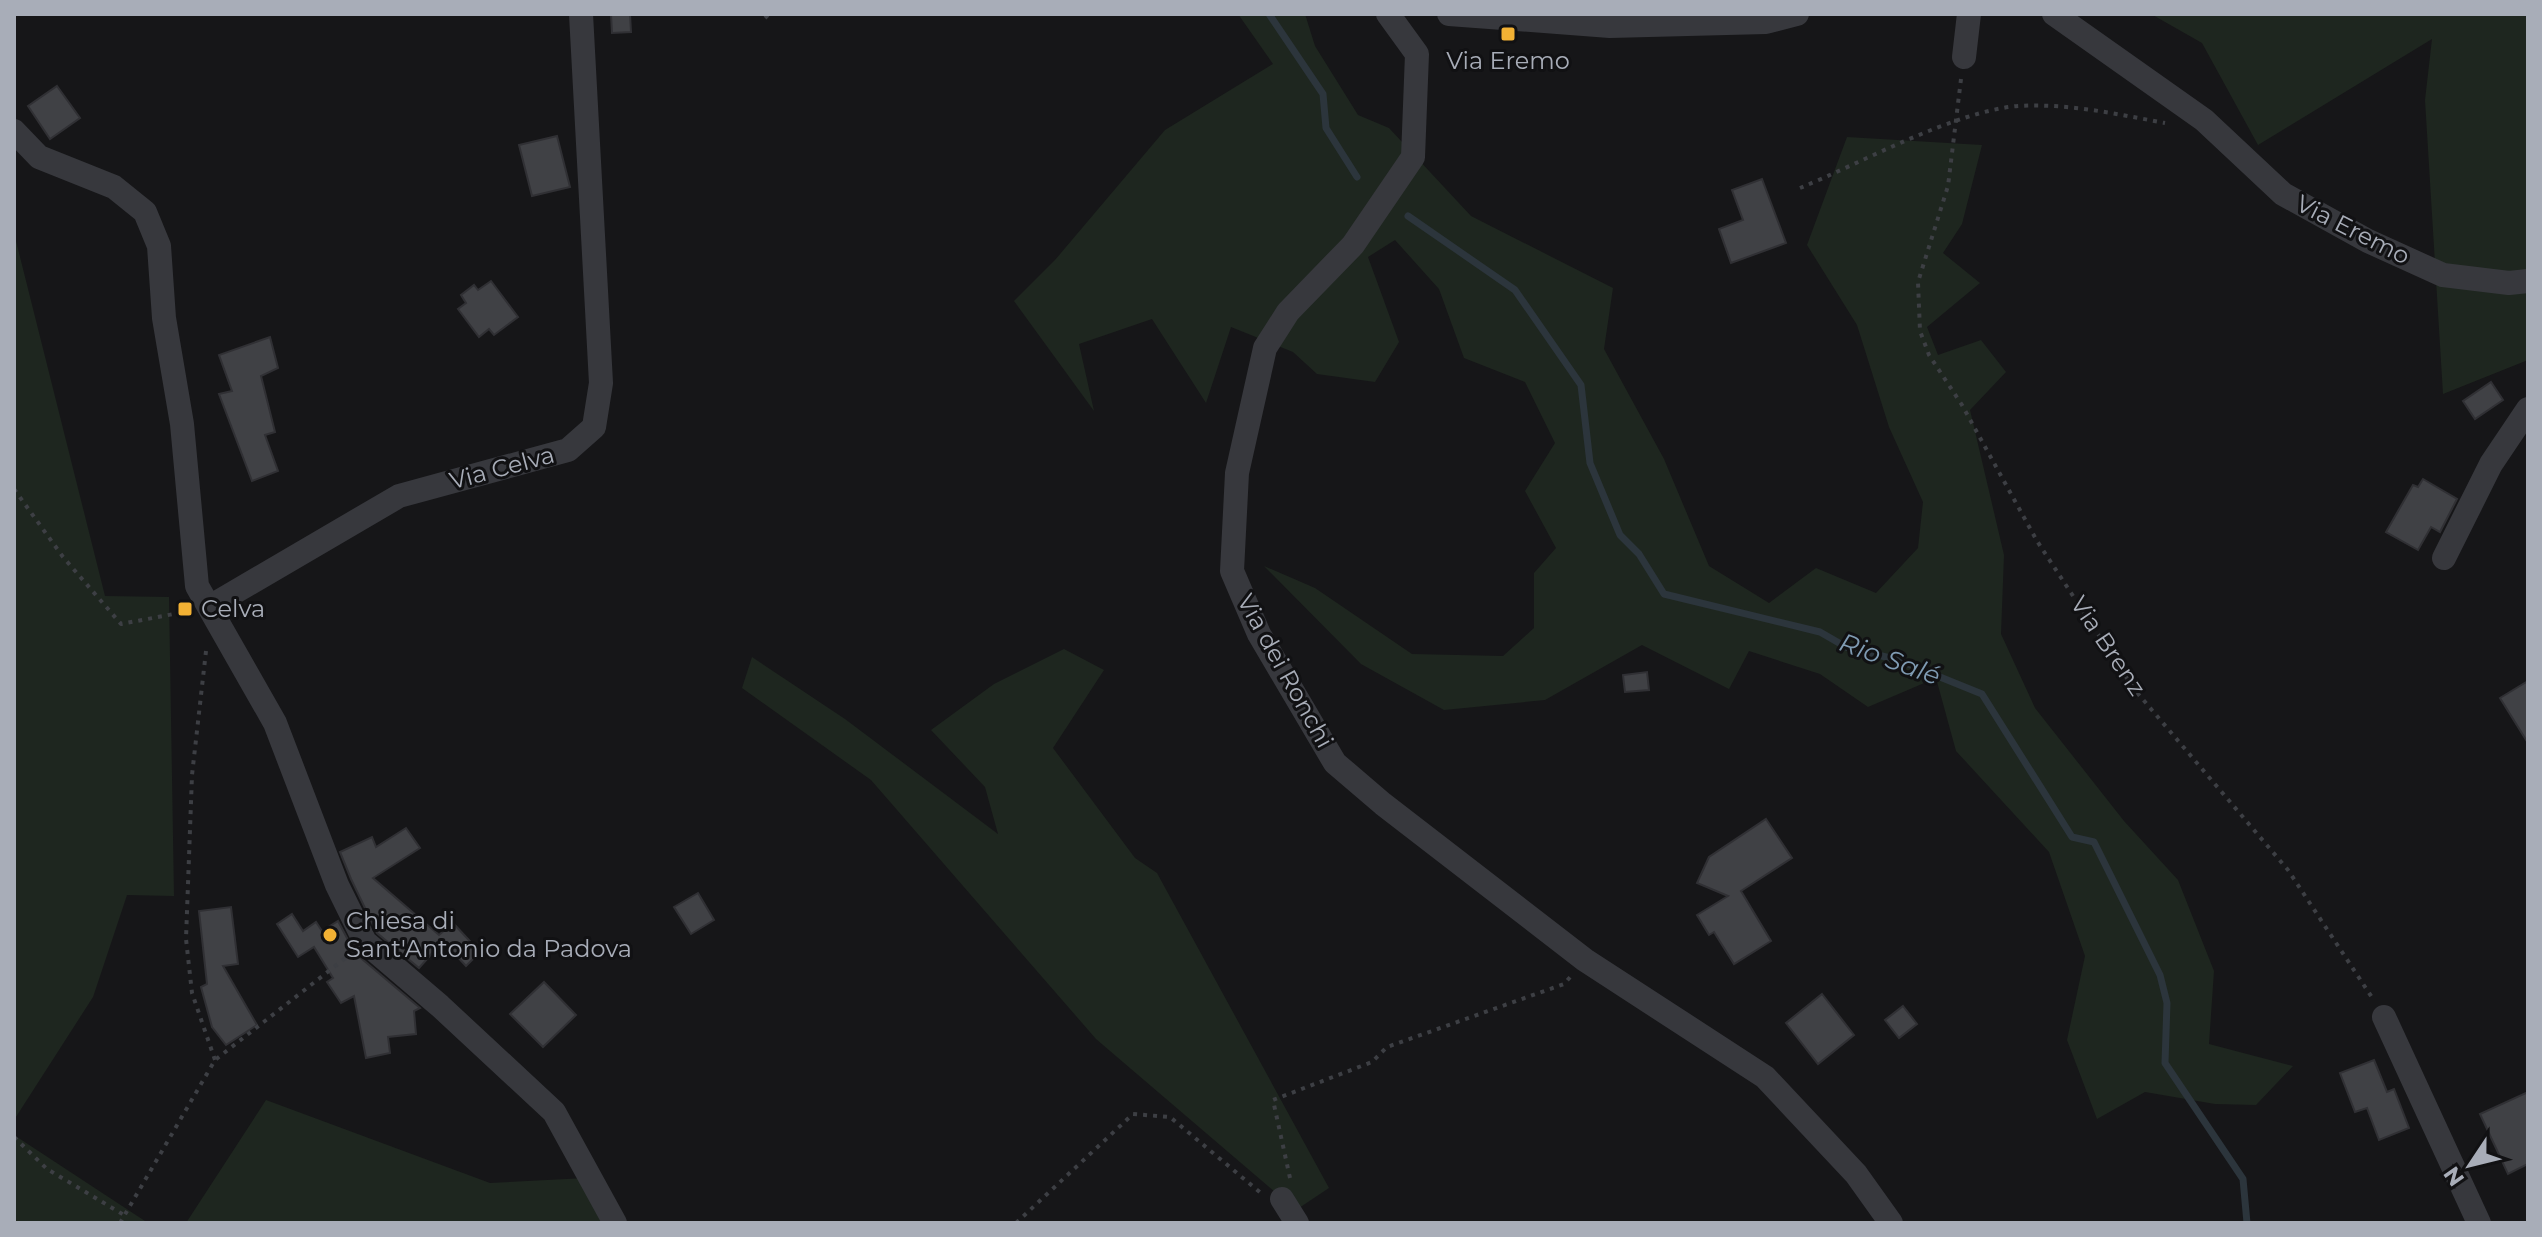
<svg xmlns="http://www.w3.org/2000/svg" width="2542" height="1237" font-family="Montserrat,sans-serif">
	<rect width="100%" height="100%" fill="#161618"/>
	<!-- green -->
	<g fill="#1e261f">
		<path d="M1238,14H1305L1315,46L1358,115L1389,128L1471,216L1613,288L1604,349L1664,459L1709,566L1769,603L1816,568L1876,593L1918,548L1923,502L1889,427L1857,325L1807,245L1847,137L1982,145L1962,224L1943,253L1980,283L1927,327L1938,355L1981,340L2006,372L1970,410L2004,555L2001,634L2035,708L2124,821L2178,880L2214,971L2209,1044L2293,1066L2256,1105L2215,1104L2145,1092L2097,1119L2067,1040L2085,956L2049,852L1956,751L1936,678L1868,707L1820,674L1749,651L1729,689L1642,645L1545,700L1444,710L1361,664L1264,566L1315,588L1412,654L1503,656L1534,628V573L1556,548L1525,491L1555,443L1525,382L1464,358L1439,289L1395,240L1368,257L1399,342L1375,382L1317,374L1293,352L1231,327L1206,403L1152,319L1079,344L1094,411L1014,301L1055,260L1165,130L1273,64Z"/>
		<path d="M2151,14H2528V360L2443,394L2425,100L2432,39L2258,145L2202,43Z"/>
		<path d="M14,233L105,596L169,597L174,896L127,895L93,997L14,1120Z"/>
		<path d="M1064,649L1104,670L1053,748L1135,858L1157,873L1329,1188L1296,1210L1096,1039L871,780L742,688L752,657L845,719L998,834L985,787L931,730L994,684Z"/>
		<path d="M266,1100L490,1183L586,1178L609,1223H186Z"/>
		<path d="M14,1135L148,1223H14Z"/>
	</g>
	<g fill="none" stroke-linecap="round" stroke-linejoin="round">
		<!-- stream -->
		<g stroke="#2c353c" stroke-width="7">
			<path d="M1269,14L1323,94L1326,128L1357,177"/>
			<path d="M1408,216L1515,290L1581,385L1590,463L1620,535L1639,554L1664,594L1820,632L1846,647L1898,660L1982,694L2072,837L2094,842L2160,975L2167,1003L2165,1063L2243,1179L2247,1223"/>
		</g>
	</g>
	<!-- building -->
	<g fill="#404145" stroke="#303034" stroke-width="2">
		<path d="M611,14H630L631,32L612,33Z"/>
		<path d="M57,86L80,118L50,139L28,106Z"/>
		<path d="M557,136L570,187L532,196L519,145Z"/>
		<path d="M1762,179L1786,243L1731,263L1719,229L1743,220L1732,190Z"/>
		<path d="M491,281L518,317L494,335L489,329L479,337L458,309L466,303L461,295L474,285L478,290Z"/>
		<path d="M270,337L278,368L261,376L275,432L265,435L278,471L252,481L219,394L232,391L219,355Z"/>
		<path d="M2491,382L2503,400L2475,419L2463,401Z"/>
		<path d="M2423,479L2457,499L2440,532L2431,527L2418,550L2386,532L2413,485L2418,487Z"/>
		<path d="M1647,672L1649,690L1625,692L1623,675Z"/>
		<path d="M2528,681V743L2500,698Z"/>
		<path d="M1766,819L1792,858L1741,891L1771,941L1734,964L1714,932L1709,935L1697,915L1728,896L1697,883L1709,857Z"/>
		<path d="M406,828L420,848L373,878L439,935L453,923L480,952L466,966L443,941L419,968L377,933L351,879L340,852L372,837L376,847Z"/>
		<path d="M698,893L714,920L691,934L674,907Z"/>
		<path d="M231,907L238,964L223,966L257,1025L226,1045L212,1027L201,987L207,984L199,911Z"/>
		<path d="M292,914L303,931L316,922L322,931L338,921L355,953L420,1008L414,1011L416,1034L388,1037L390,1053L366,1058L354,996L341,1003L327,982L333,978L314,947L298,957L277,924Z"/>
		<path d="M544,982L576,1015L543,1047L510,1014Z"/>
		<path d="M1822,994L1854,1035L1818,1064L1786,1023Z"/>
		<path d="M1903,1006L1917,1024L1899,1038L1885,1020Z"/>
		<path d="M2374,1060L2387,1092L2394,1089L2409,1128L2379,1140L2367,1108L2355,1112L2340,1073Z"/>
		<path d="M2528,1092V1164L2508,1174L2480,1114Z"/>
	</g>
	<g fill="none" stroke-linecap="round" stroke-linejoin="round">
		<!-- path -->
		<g stroke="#3d3f44" stroke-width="4" stroke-dasharray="4 6" stroke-linecap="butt">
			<path d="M765,18L769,14"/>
			<path d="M1961,79L1948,186L1918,282L1920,331L1929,355L1962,405L2037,541L2134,689L2288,870L2373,999"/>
			<path d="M1800,188C1861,163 1955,111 2018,106C2068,103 2116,114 2165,123"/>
			<path d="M14,489L63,557L121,624L184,612"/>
			<path d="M206,651L192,775L186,939L192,993L215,1060"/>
			<path d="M14,1137L47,1169L124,1215"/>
			<path d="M1290,1178L1273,1100L1372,1062L1387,1047L1564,984L1572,975"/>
			<path d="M120,1223L215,1060L348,956"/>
			<path d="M1016,1223L1133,1114L1170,1117L1262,1194"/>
		</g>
		<!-- minor -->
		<g stroke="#37383d" stroke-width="24">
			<path d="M1388,14L1417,54L1413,157L1353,245L1288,312L1265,348L1237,473L1232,571L1259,634L1335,763L1383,804L1585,960L1765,1077L1856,1174L1891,1223"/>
			<path d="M1449,14L1610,26L1766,22L1797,14"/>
			<path d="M2054,14L2204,120L2283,194L2368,241L2443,275L2509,283L2528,281"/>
			<path d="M1964,57L1969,14"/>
			<path d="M14,131L39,157L114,187L145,212L159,246L164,318L182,424L197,586L275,723L337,885L365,942L440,1006L554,1112L615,1223"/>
			<path d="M2444,558L2491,464L2528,409"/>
			<path d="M211,606L399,496L568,450L594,427L601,383L581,14"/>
			<path d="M2384,1017L2479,1223"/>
			<path d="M1282,1199L1297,1223"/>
		</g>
	</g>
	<!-- markers -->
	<g fill="#f2b134" stroke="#111113" stroke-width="3">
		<rect x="1500" y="26" width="16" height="16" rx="4"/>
		<rect x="177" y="601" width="16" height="16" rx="4"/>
		<circle cx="330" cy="935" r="8"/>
	</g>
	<g text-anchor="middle" stroke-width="6" stroke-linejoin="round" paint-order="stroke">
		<!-- poi labels -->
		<g font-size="24" fill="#a8adb8" stroke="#111113" text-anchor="start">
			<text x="1508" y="69" text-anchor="middle">Via Eremo</text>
			<text x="201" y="617">Celva</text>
			<text x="346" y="929">Chiesa di<tspan x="346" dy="28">Sant'Antonio da Padova</tspan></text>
		</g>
		<!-- street labels -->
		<g font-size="24" fill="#a8adb8" stroke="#111113">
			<text transform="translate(2353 230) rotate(27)" y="8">Via Eremo</text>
			<text transform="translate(502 468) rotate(-15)" y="8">Via Celva</text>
			<text transform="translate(2108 646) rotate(56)" y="8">Via Brenz</text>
			<text transform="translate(1285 671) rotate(61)" y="8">Via dei Ronchi</text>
		</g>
		<!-- water labels -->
		<g font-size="26" font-style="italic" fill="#7f9bb3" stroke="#111113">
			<text transform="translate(1890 659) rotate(20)" y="9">Rio Salé</text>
		</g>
	</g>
	<!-- border -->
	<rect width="2542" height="1237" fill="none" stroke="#a8adb8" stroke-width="32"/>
	<!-- north arrow -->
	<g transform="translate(2470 1165) rotate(235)" stroke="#111113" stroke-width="6" paint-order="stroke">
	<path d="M0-6L14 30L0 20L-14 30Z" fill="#a8adb8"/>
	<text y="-12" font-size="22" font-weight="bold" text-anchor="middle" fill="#a8adb8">N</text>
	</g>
</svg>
